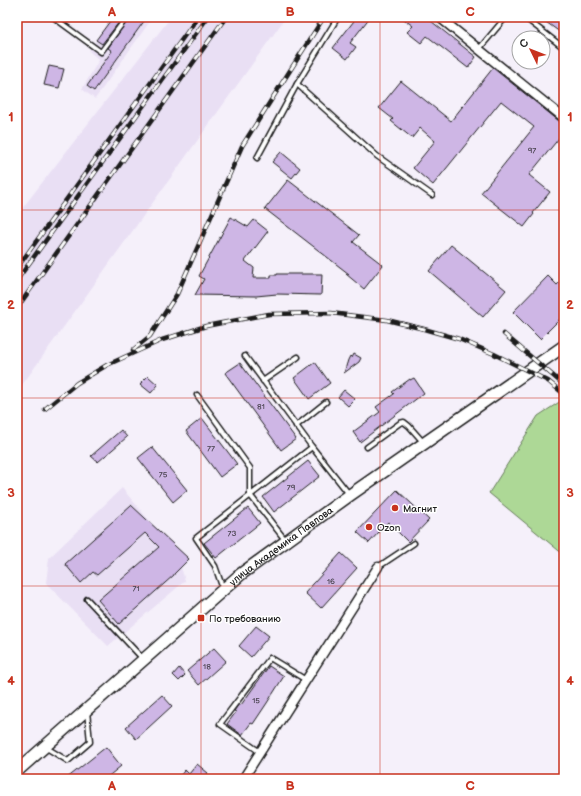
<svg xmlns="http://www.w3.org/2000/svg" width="581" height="796" font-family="'Balsamiq Sans',sans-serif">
	<rect width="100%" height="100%" fill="#f5f0fa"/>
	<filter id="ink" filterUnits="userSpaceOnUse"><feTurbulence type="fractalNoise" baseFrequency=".025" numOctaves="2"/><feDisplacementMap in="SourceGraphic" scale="8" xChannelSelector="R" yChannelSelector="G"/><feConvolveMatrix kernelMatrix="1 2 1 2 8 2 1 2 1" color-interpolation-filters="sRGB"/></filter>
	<g filter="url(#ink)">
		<!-- built -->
		<g fill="#e9dff4">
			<path d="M113,17H153L95,99L82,89L99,60L89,51Z"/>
			<path d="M171,17H286L17,392V215Z"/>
			<path d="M122,488L153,525L189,559L181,567L185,581L108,646L46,583L49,558Z"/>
		</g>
		<!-- green -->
		<path fill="#add896" stroke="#647a59" d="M564,399V555L489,493L538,416Z"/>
		<!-- building -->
		<g fill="#ceb6e5" stroke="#1c1c1c">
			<path d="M113,17H123L102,44L96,40Z"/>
			<path d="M130,17H147L94,91L87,86L112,51L108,48Z"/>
			<path d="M357,17H370L350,43L356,47L347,59L333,48Z"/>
			<path d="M401,17H426L476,57L468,68L427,36L421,43L407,32L413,26Z"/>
			<path d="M539,17H564V35Z"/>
			<path d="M49,66L64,69L59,88L44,85Z"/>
			<path d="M493,68L564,125V132L529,175L550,192L533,213L534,214L524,227L481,193L534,127L501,101L433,185L413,168L435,141L420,128L412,138L391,121L393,119L379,108L401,81L451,121Z"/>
			<path d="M281,152L300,168L292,178L272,162Z"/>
			<path d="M288,180L359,235L353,242L383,265L364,289L346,274H349L265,209Z"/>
			<path d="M231,217L248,227L254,220L268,231L245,261L254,268L253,278H271V275H277V274H322L321,295L277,294L256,296L195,295L204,279L199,276Z"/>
			<path d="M451,245L506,290L483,317L429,271Z"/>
			<path d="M548,276L557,285L564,278V315L540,339L513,312Z"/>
			<path d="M354,354L361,358L359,362L344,373L348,360L350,356L352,358Z"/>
			<path d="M315,362L330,383L309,399L294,378Z"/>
			<path d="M240,363L296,439L281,450L225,373Z"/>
			<path d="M148,376L158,385L151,393L140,384Z"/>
			<path d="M414,378L424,393L360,442L353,432L380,412L376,407L394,394L392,392L410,379V380Z"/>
			<path d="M344,390L355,399L348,406L338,397Z"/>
			<path d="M202,418L237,464L220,477L186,431Z"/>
			<path d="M121,430L127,437L98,462L91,456Z"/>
			<path d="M152,447L187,490L173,502L138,458Z"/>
			<path d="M308,461L320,476L274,512L263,497Z"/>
			<path d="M397,490L429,520L408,542L388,522L369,543L357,532Z"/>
			<path d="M131,505L189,559L174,574V575L119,624L98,600L159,547L145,533L97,575L93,572L81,583L65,564Z"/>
			<path d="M248,508L260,523L216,558L204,543Z"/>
			<path d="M341,553L357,568L321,608L305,593Z"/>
			<path d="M256,626L269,636L251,657L239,646Z"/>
			<path d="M214,648L226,661L199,685L187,671Z"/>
			<path d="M269,666L284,676L267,703L253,724L251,723L242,735L227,724L236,712L234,711L239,704L241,705Z"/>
			<path d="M179,668L185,675L179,681L173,675Z"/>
			<path d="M162,695L172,706L136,739L126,727Z"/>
			<path d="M106,747L121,766L105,779H66Z"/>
			<path d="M197,764L208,773L203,779H177L185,770L189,774Z"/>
		</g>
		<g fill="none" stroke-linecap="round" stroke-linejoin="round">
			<!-- lane casing -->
			<g stroke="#1c1c1c" stroke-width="7">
				<g id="lane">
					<path d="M53,17L101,52L127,17"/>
					<path d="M524,17L564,48"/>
					<path d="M479,49L506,17"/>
					<path d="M297,84L377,156L432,195"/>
					<path d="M257,158L297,84L338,17"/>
					<path d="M245,356L312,447L349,494"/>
					<path d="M263,381L298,357"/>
					<path d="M197,395L250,468V495L286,541"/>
					<path d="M296,426L326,402"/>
					<path d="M367,447L400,423L404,422L409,426L424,443"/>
					<path d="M378,567L414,543"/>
					<path d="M223,589L215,566L196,538L312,447"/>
					<path d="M87,599L143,659"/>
					<path d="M45,747L68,761L90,742L87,711"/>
					<path d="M260,752L220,724L270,658L306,680"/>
				</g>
			</g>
			<!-- street casing -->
			<g stroke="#1c1c1c" stroke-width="11">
				<g id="street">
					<path d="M439,17L564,118"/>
					<path d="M243,779L378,567"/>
				</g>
			</g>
			<!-- secondary casing -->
			<g stroke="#1c1c1c" stroke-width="14">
				<g id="secondary">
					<path id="s1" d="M17,771L241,574L350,495L564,346"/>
				</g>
			</g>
			<!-- lane -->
			<use href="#lane" stroke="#fff" stroke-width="4"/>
			<!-- street -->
			<use href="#street" stroke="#fff" stroke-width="8"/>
			<!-- secondary -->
			<use href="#secondary" stroke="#fff" stroke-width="11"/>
			<!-- rail casing -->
			<g stroke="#1c1c1c" stroke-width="4.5">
				<g id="rail">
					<path d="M17,268L198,17"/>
					<path d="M17,280L208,17"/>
					<path d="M17,308L226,17"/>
					<path d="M504,334L564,385"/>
					<path d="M133,350L150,336L177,294L242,146L324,17"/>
					<path d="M45,409L77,383L107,365L162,340L206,326L269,314L331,313L387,320L424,329L459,339L494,354L548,381L564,394"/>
				</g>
			</g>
			<!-- rail -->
			<use href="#rail" stroke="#fff" stroke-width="3" stroke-dasharray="9" stroke-linecap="butt"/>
		</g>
	</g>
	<!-- grid -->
	<path fill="none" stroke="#c8321e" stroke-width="1" stroke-opacity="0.55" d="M201,17V779M380,17V779M17,210H564M17,398H564M17,586H564"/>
	<!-- markers -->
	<g fill="#c8321e" stroke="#fff" stroke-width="1.5">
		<circle cx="395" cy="508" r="4"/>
		<circle cx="369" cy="527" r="4"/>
		<rect x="197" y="614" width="8" height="8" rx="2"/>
	</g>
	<g text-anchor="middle" stroke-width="3" stroke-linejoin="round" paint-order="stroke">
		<!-- number labels -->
		<g font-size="8" fill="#48424e">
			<text x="532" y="153">97</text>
			<text x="261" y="409">81</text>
			<text x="211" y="451">77</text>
			<text x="163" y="477">75</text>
			<text x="291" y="490">79</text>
			<text x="232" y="536">73</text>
			<text x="331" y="584">16</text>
			<text x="136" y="591">71</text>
			<text x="207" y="669">18</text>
			<text x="256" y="703">15</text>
		</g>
		<!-- poi labels -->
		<g font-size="10" fill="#1c1c1c" stroke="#fff" text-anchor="start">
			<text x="403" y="512">Магнит</text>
			<text x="377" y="531">Ozon</text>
			<text x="209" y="622">По требованию</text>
		</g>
		<!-- street labels -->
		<g font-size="10" fill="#1c1c1c" stroke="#fff">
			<text dy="4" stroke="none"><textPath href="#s1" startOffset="347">улица Академика Павлова</textPath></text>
		</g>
	</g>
	<!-- margin -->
	<rect width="581" height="796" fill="none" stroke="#fff" stroke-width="44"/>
	<!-- north arrow -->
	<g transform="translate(531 50) rotate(313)"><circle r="19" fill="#ffffff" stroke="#a4a4a4"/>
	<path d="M0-3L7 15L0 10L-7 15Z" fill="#c8321e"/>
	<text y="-6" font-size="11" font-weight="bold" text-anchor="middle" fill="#1c1c1c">С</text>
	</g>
	<rect x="22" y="22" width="537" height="752" fill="none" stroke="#c8321e" stroke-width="1.5"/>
	<g font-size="13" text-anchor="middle" font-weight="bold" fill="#c8321e">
		<text x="112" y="16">A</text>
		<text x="290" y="16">B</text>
		<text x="470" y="16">C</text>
		<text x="11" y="121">1</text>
		<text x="570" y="121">1</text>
		<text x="11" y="309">2</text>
		<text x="570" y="309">2</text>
		<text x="11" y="497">3</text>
		<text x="570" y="497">3</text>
		<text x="11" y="685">4</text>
		<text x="570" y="685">4</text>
		<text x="112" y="790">A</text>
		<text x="290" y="790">B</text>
		<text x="470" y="790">C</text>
	</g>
</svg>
